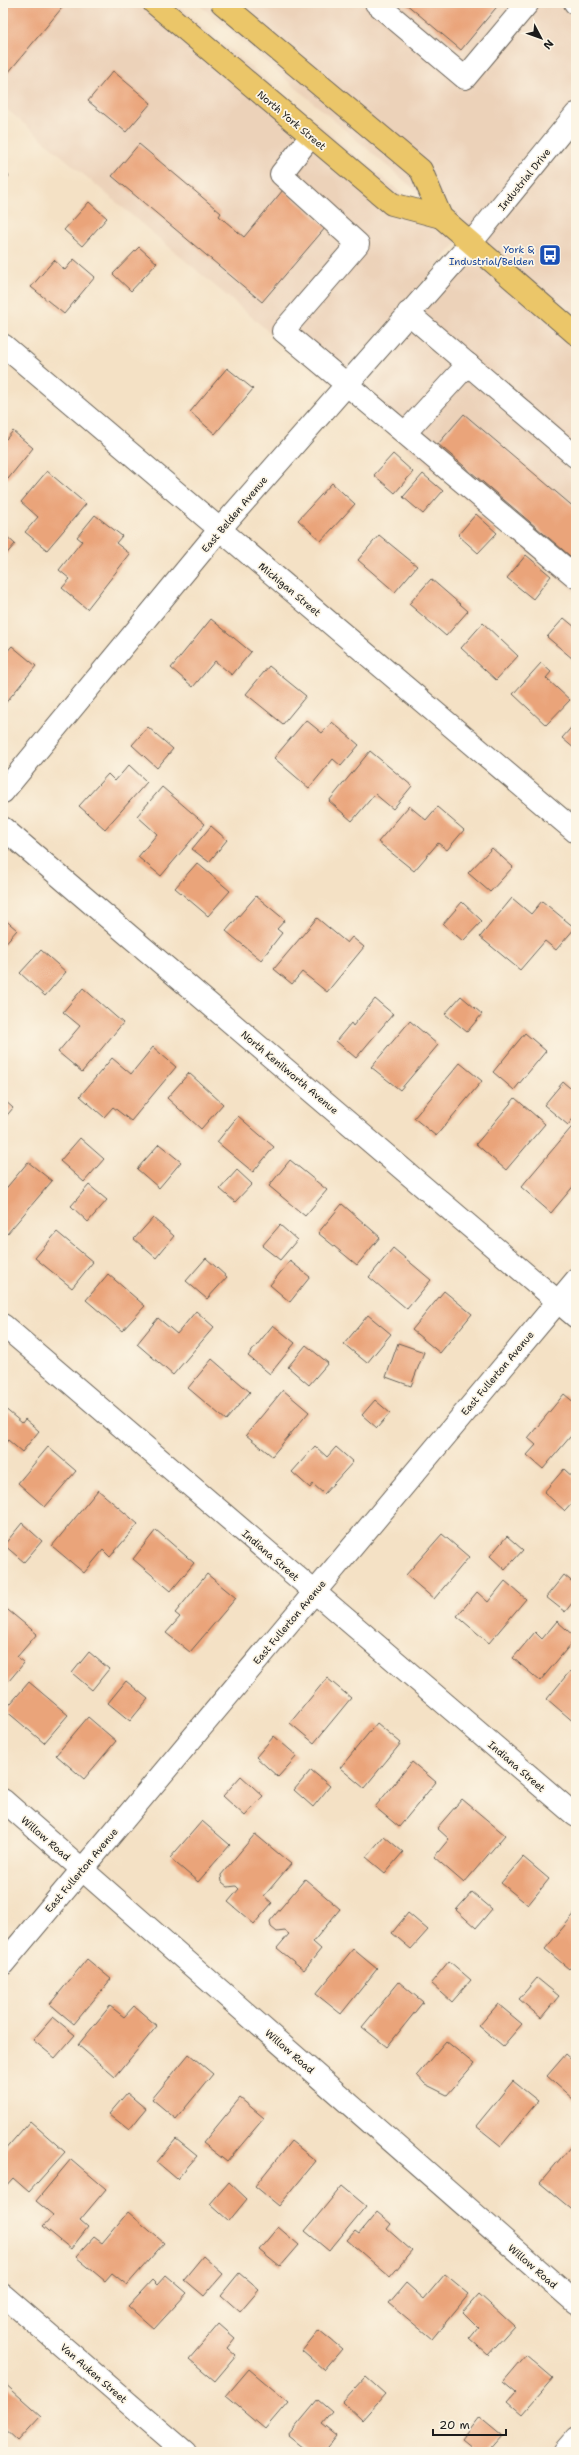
<svg xmlns="http://www.w3.org/2000/svg" width="579" height="2455" font-family="'Shantell Sans',sans-serif">
	<rect width="100%" height="100%" fill="#fcf5e5"/>
	<filter id="ink" filterUnits="userSpaceOnUse"><feTurbulence type="fractalNoise" baseFrequency=".025" numOctaves="2"/><feDisplacementMap in="SourceGraphic" scale="8" xChannelSelector="R" yChannelSelector="G"/><feConvolveMatrix kernelMatrix="1 2 1 2 8 2 1 2 1" color-interpolation-filters="sRGB"/></filter>
	<filter id="wash" filterUnits="userSpaceOnUse"><feTurbulence type="fractalNoise" baseFrequency=".012" numOctaves="4" result="noise"/><feDisplacementMap in="SourceGraphic" scale="16" xChannelSelector="R" yChannelSelector="G"/><feGaussianBlur stdDeviation="0.9" result="paint"/><feColorMatrix in="noise" values="0 0 0 0 0 0 0 0 0 0 0 0 0 0 0 0 0 1.4 0 .05"/><feComposite in="paint" operator="in"/></filter>
	<g filter="url(#wash)">
		<rect width="100%" height="100%" fill="#f4e1c5"/>
		<!-- built -->
		<g fill="#ecd2b9">
			<path d="M3,3H175L458,241L334,387L3,106Z"/>
			<path d="M197,3H576V328Z"/>
			<path d="M471,253L576,344V593L344,395Z"/>
		</g>
		<g id="blocks">
			<!-- building -->
			<g fill="#eaa47a">
				<path d="M3,3H66L3,79Z"/>
				<path d="M405,3H500L461,50Z"/>
				<path d="M113,71L151,103L126,132L88,101Z"/>
				<path d="M139,144L221,213L219,216L244,237L283,190L326,227L262,302L112,176Z"/>
				<path d="M3,171L9,176L3,183Z"/>
				<path d="M89,202L107,218L82,246L64,230Z"/>
				<path d="M139,247L157,263L131,291L113,274Z"/>
				<path d="M74,259L95,277L64,314L31,287L54,260L65,270Z"/>
				<path d="M227,368L253,389L215,434L190,412Z"/>
				<path d="M464,414L576,509V561L438,444Z"/>
				<path d="M13,431L33,448L8,479L3,475V437L6,439Z"/>
				<path d="M393,454L413,472L395,493L374,475Z"/>
				<path d="M47,471L86,504L47,550L25,532L38,517L21,502Z"/>
				<path d="M423,474L443,491L423,514L403,497Z"/>
				<path d="M332,483L355,504L321,541L298,520Z"/>
				<path d="M476,514L497,533L478,553L458,535Z"/>
				<path d="M95,515L122,536L116,543L130,554L87,609L62,588L70,579L59,570L82,541L77,537Z"/>
				<path d="M3,533L15,544L3,558Z"/>
				<path d="M379,535L417,566L395,592L358,560Z"/>
				<path d="M526,555L551,576L533,599L507,578Z"/>
				<path d="M431,579L468,611L446,636L409,604Z"/>
				<path d="M564,618L576,628V655L573,659L547,637Z"/>
				<path d="M211,619L251,652L232,675L215,661L193,687L171,668Z"/>
				<path d="M483,623L518,656L496,680L461,648Z"/>
				<path d="M12,646L36,666L3,706V656Z"/>
				<path d="M541,663L551,672L546,678L570,700L546,725L513,694Z"/>
				<path d="M269,666L306,696L283,724L246,694Z"/>
				<path d="M306,720L322,733L332,722L359,745L341,766L333,759L309,788L274,758Z"/>
				<path d="M576,722V750L562,738Z"/>
				<path d="M148,727L173,749L157,768L132,745Z"/>
				<path d="M370,751L412,786L393,809L375,794L352,821L329,801Z"/>
				<path d="M129,765L147,782L105,829L79,806L108,774L115,781Z"/>
				<path d="M162,787L205,824L161,876L138,857L157,834L137,816Z"/>
				<path d="M409,806L426,820L437,807L464,830L447,850L438,843L414,871L378,842Z"/>
				<path d="M211,826L227,840L209,862L192,849Z"/>
				<path d="M492,848L513,867L490,892L468,873Z"/>
				<path d="M197,863L230,891L208,916L175,888Z"/>
				<path d="M256,896L285,920L277,929L282,933L261,960L226,931Z"/>
				<path d="M512,898L531,914L542,901L575,928L556,950L545,941L520,970L480,937Z"/>
				<path d="M462,902L482,921L463,941L443,924Z"/>
				<path d="M3,918L17,930L3,946Z"/>
				<path d="M317,918L347,943L352,937L364,947L327,992L302,972L292,984L274,969Z"/>
				<path d="M41,950L66,972L45,996L20,973Z"/>
				<path d="M83,988L123,1023L82,1072L58,1052L80,1026L63,1012Z"/>
				<path d="M461,996L482,1014L467,1032L445,1014Z"/>
				<path d="M375,999L393,1014L356,1058L336,1041L351,1023L353,1026Z"/>
				<path d="M410,1021L438,1045L400,1090L371,1067Z"/>
				<path d="M525,1033L546,1051L514,1090L493,1072Z"/>
				<path d="M153,1047L176,1067L131,1121L113,1107L104,1117L80,1096L112,1058L131,1074Z"/>
				<path d="M460,1063L482,1081L436,1136L414,1118Z"/>
				<path d="M189,1073L223,1104L201,1129L167,1098Z"/>
				<path d="M563,1082L576,1093V1115L568,1125L544,1105Z"/>
				<path d="M515,1098L545,1124L506,1170L476,1144Z"/>
				<path d="M3,1099L13,1108L3,1120Z"/>
				<path d="M238,1116L274,1147L253,1172L217,1142Z"/>
				<path d="M576,1122V1183L551,1213L521,1187Z"/>
				<path d="M80,1138L104,1159L84,1182L60,1161Z"/>
				<path d="M159,1144L181,1162L159,1188L137,1169Z"/>
				<path d="M290,1160L327,1190L305,1216L269,1186Z"/>
				<path d="M28,1162L52,1181L7,1234L3,1231V1192Z"/>
				<path d="M237,1170L252,1184L235,1202L220,1189Z"/>
				<path d="M89,1185L107,1200L88,1222L71,1206Z"/>
				<path d="M342,1204L380,1237L357,1265L318,1233Z"/>
				<path d="M153,1218L174,1236L156,1258L134,1239Z"/>
				<path d="M280,1225L297,1240L280,1260L262,1246Z"/>
				<path d="M57,1232L93,1262L72,1288L35,1258Z"/>
				<path d="M393,1248L431,1280L407,1309L369,1277Z"/>
				<path d="M206,1258L227,1277L207,1299L186,1281Z"/>
				<path d="M290,1261L310,1277L290,1302L270,1285Z"/>
				<path d="M108,1274L145,1306L122,1331L86,1300Z"/>
				<path d="M444,1291L472,1314L440,1353L412,1330Z"/>
				<path d="M196,1311L214,1327L173,1375L137,1344L158,1318L177,1334Z"/>
				<path d="M368,1315L391,1334L367,1363L344,1344Z"/>
				<path d="M273,1325L295,1343L270,1374L248,1356Z"/>
				<path d="M398,1343L424,1352L411,1386L386,1377Z"/>
				<path d="M306,1345L328,1363L309,1385L288,1367Z"/>
				<path d="M212,1359L250,1392L226,1420L188,1388Z"/>
				<path d="M283,1390L309,1412L272,1456L246,1435Z"/>
				<path d="M564,1394L576,1404V1430L543,1469L527,1455L536,1445L528,1438Z"/>
				<path d="M375,1400L390,1413L377,1428L362,1415Z"/>
				<path d="M3,1407L22,1423L25,1419L39,1431L22,1452L8,1440L3,1446Z"/>
				<path d="M315,1446L327,1457L336,1447L353,1462L324,1494L313,1484L310,1488L292,1472Z"/>
				<path d="M48,1447L76,1471L45,1507L18,1483Z"/>
				<path d="M564,1469L576,1480V1499L565,1511L544,1492Z"/>
				<path d="M98,1490L138,1524L110,1557L103,1550L84,1573L52,1546Z"/>
				<path d="M22,1523L42,1541L24,1562L4,1545Z"/>
				<path d="M156,1530L194,1563L171,1591L133,1559Z"/>
				<path d="M442,1534L469,1557L434,1599L406,1575Z"/>
				<path d="M507,1536L523,1550L505,1570L490,1556Z"/>
				<path d="M207,1574L236,1598L190,1652L166,1633L180,1617L175,1613Z"/>
				<path d="M564,1575L576,1585V1598L565,1612L546,1597Z"/>
				<path d="M505,1581L526,1599L489,1643L457,1616L477,1592L488,1602Z"/>
				<path d="M3,1606L37,1634L17,1657L24,1663L3,1688Z"/>
				<path d="M557,1621L576,1638L540,1681L513,1658L535,1632L542,1639Z"/>
				<path d="M89,1652L109,1669L92,1690L72,1673Z"/>
				<path d="M570,1671L576,1677V1724L547,1699Z"/>
				<path d="M327,1678L351,1698L314,1743L290,1723Z"/>
				<path d="M126,1681L148,1699L130,1721L108,1703Z"/>
				<path d="M29,1682L68,1715L44,1743L5,1710Z"/>
				<path d="M88,1717L116,1741L84,1779L56,1755Z"/>
				<path d="M377,1723L401,1743L364,1788L340,1768Z"/>
				<path d="M274,1736L297,1756L278,1777L256,1757Z"/>
				<path d="M412,1762L436,1782L399,1827L375,1807Z"/>
				<path d="M311,1770L330,1786L313,1807L294,1790Z"/>
				<path d="M241,1776L263,1796L245,1816L223,1796Z"/>
				<path d="M462,1799L505,1835L464,1883L434,1857L449,1839L437,1828Z"/>
				<path d="M202,1821L230,1845L198,1882L170,1858Z"/>
				<path d="M255,1834L291,1864L264,1896L272,1903L254,1924L228,1902L239,1889L236,1886L228,1887L222,1882L221,1875Z"/>
				<path d="M384,1836L403,1852L385,1873L366,1857Z"/>
				<path d="M523,1857L549,1879L528,1905L501,1883Z"/>
				<path d="M305,1879L340,1909L313,1942L321,1949L304,1970L277,1948L289,1934L285,1931L277,1932L271,1927L270,1921Z"/>
				<path d="M472,1892L492,1909L476,1928L456,1910Z"/>
				<path d="M576,1912V1961L569,1969L545,1949Z"/>
				<path d="M408,1913L428,1930L411,1949L392,1933Z"/>
				<path d="M353,1949L377,1969L341,2014L316,1994Z"/>
				<path d="M87,1959L111,1979L74,2024L50,2004Z"/>
				<path d="M449,1961L471,1980L452,2002L431,1983Z"/>
				<path d="M537,1978L559,1996L541,2018L519,1999Z"/>
				<path d="M399,1982L423,2002L387,2047L362,2027Z"/>
				<path d="M498,2004L522,2024L503,2046L479,2026Z"/>
				<path d="M110,2006L124,2017L134,2006L157,2026L115,2077L78,2045Z"/>
				<path d="M53,2017L75,2035L55,2058L33,2040Z"/>
				<path d="M446,2041L474,2064L447,2095L425,2084L417,2075Z"/>
				<path d="M189,2054L213,2074L176,2119L152,2099Z"/>
				<path d="M566,2054L576,2063V2097L574,2100L547,2076Z"/>
				<path d="M513,2081L538,2101L501,2146L476,2126Z"/>
				<path d="M127,2093L146,2109L129,2130L109,2114Z"/>
				<path d="M240,2098L264,2118L227,2162L203,2143Z"/>
				<path d="M30,2121L65,2152L29,2192L13,2178L3,2189V2152Z"/>
				<path d="M176,2139L197,2156L177,2179L157,2162Z"/>
				<path d="M576,2140V2213L540,2183Z"/>
				<path d="M291,2141L316,2161L279,2206L255,2186Z"/>
				<path d="M71,2159L106,2189L80,2220L88,2227L71,2249L43,2226L53,2215L36,2201Z"/>
				<path d="M229,2182L247,2199L229,2221L210,2204Z"/>
				<path d="M342,2186L366,2206L329,2251L305,2231Z"/>
				<path d="M128,2212L164,2243L127,2285L112,2273L105,2281L76,2257L94,2237L102,2243Z"/>
				<path d="M377,2212L391,2224L387,2229L412,2251L390,2277L347,2240L355,2231L359,2234Z"/>
				<path d="M278,2227L299,2245L280,2267L259,2250Z"/>
				<path d="M203,2256L223,2274L204,2296L184,2279Z"/>
				<path d="M239,2273L259,2290L240,2312L221,2295Z"/>
				<path d="M445,2274L469,2294L432,2339L389,2303L406,2283L424,2299Z"/>
				<path d="M166,2275L187,2293L154,2329L128,2306L152,2280L157,2285Z"/>
				<path d="M479,2294L514,2326L488,2355L469,2338L478,2327L463,2312Z"/>
				<path d="M219,2324L235,2338L227,2348L236,2356L215,2381L189,2359Z"/>
				<path d="M319,2330L342,2349L324,2370L302,2351Z"/>
				<path d="M526,2355L553,2378L522,2414L508,2402L516,2393L503,2382Z"/>
				<path d="M249,2369L288,2402L265,2429L226,2396Z"/>
				<path d="M366,2377L385,2394L362,2420L343,2402Z"/>
				<path d="M3,2382L41,2416L18,2441L3,2427Z"/>
				<path d="M318,2400L332,2412L322,2424L337,2436L324,2452H308L288,2436Z"/>
				<path d="M479,2417L502,2436L488,2452H478L462,2439Z"/>
			</g>
		</g>
	</g>
	<g filter="url(#ink)">
		<use href="#blocks" fill-opacity="0" stroke="#686157" stroke-width="1"/>
		<g fill="none" stroke-linecap="round" stroke-linejoin="round">
			<!-- minor casing -->
			<g stroke="#686157" stroke-width="24">
				<g id="minor">
					<path d="M376,3L465,78L528,3"/>
					<path d="M575,3L576,4"/>
					<path d="M311,136L281,174L358,244L283,331L576,577"/>
					<path d="M408,313L576,457"/>
					<path d="M3,345L576,832"/>
					<path d="M405,433L468,364"/>
					<path d="M3,792L220,529L471,243L576,114"/>
					<path d="M3,828L576,1317"/>
					<path d="M3,1325L576,1816"/>
					<path d="M3,1800L576,2303"/>
					<path d="M3,1964L576,1280"/>
					<path d="M3,2295L185,2452"/>
					<path d="M564,2452L576,2438"/>
				</g>
			</g>
			<!-- major casing -->
			<g stroke="#686157" stroke-width="24">
				<g id="major">
					<path d="M154,3L392,204L441,217"/>
					<path d="M222,3L421,170L441,217L576,334"/>
				</g>
			</g>
			<!-- minor -->
			<use href="#minor" stroke="#fff" stroke-width="22"/>
			<!-- major -->
			<use href="#major" stroke="#ebc669" stroke-width="22"/>
		</g>
	</g>
	<!-- icons -->
	<defs>
		<g id="bus-square" transform="scale(1.15)"><rect x="-9" y="-9" width="18" height="18" rx="4" fill="#1a4fb4" stroke="#fcf5e5"/><path d="M-5-6H5V4H4V6H2V4H-2V6H-4V4H-5ZM-3.5-4V0h7V-4ZM-3.5 1.2v1.5H-2V1.2ZM2 1.2v1.5H3.5V1.2Z" fill="#fff"/></g>
	</defs>
	<g fill-rule="evenodd">
		<use href="#bus-square" x="550" y="255"/>
	</g>
	<g text-anchor="middle" stroke-width="3.5" stroke-linejoin="round" paint-order="stroke">
		<!-- street labels -->
		<g font-size="10" fill="#1c1c1c" stroke="#fcf5e5">
			<text transform="translate(292 120) rotate(40)" y="4">North York Street</text>
			<text transform="translate(524 179) rotate(-51)" y="4">Industrial Drive</text>
			<text transform="translate(234 514) rotate(-50)" y="4">East Belden Avenue</text>
			<text transform="translate(290 589) rotate(40)" y="4">Michigan Street</text>
			<text transform="translate(290 1072) rotate(40)" y="4">North Kenilworth Avenue</text>
			<text transform="translate(497 1373) rotate(-50)" y="4">East Fullerton Avenue</text>
			<text transform="translate(271 1555) rotate(41)" y="4">Indiana Street</text>
			<text transform="translate(289 1622) rotate(-50)" y="4">East Fullerton Avenue</text>
			<text transform="translate(517 1766) rotate(41)" y="4">Indiana Street</text>
			<text transform="translate(46 1838) rotate(41)" y="4">Willow Road</text>
			<text transform="translate(81 1870) rotate(-50)" y="4">East Fullerton Avenue</text>
			<text transform="translate(290 2051) rotate(41)" y="4">Willow Road</text>
			<text transform="translate(533 2266) rotate(41)" y="4">Willow Road</text>
			<text transform="translate(94 2373) rotate(41)" y="4">Van Auken Street</text>
		</g>
		<!-- transit labels -->
		<g font-size="10" fill="#164399" stroke="#fcf5e5" text-anchor="end">
			<text x="534" y="253">York &amp;<tspan x="534" dy="12">Industrial/Belden</tspan></text>
		</g>
	</g>
	<!-- margin -->
	<rect width="579" height="2455" fill="none" stroke="#fcf5e5" stroke-width="16"/>
	<!-- north arrow -->
	<g transform="translate(541 38) rotate(131)" stroke="#fcf5e5" stroke-width="3" paint-order="stroke">
	<path d="M0-3L7 15L0 10L-7 15Z" fill="#1c1c1c"/>
	<text y="-6" font-size="11" font-weight="bold" text-anchor="middle" fill="#1c1c1c">N</text>
	</g>
	<!-- scale -->
	<path d="M433 2429v6h73v-6" fill="none" stroke="#1c1c1c" stroke-width="2"/>
	<text x="439" y="2429" font-size="12" fill="#1c1c1c" stroke="#fcf5e5" stroke-width="3" paint-order="stroke">20 m</text>
</svg>
